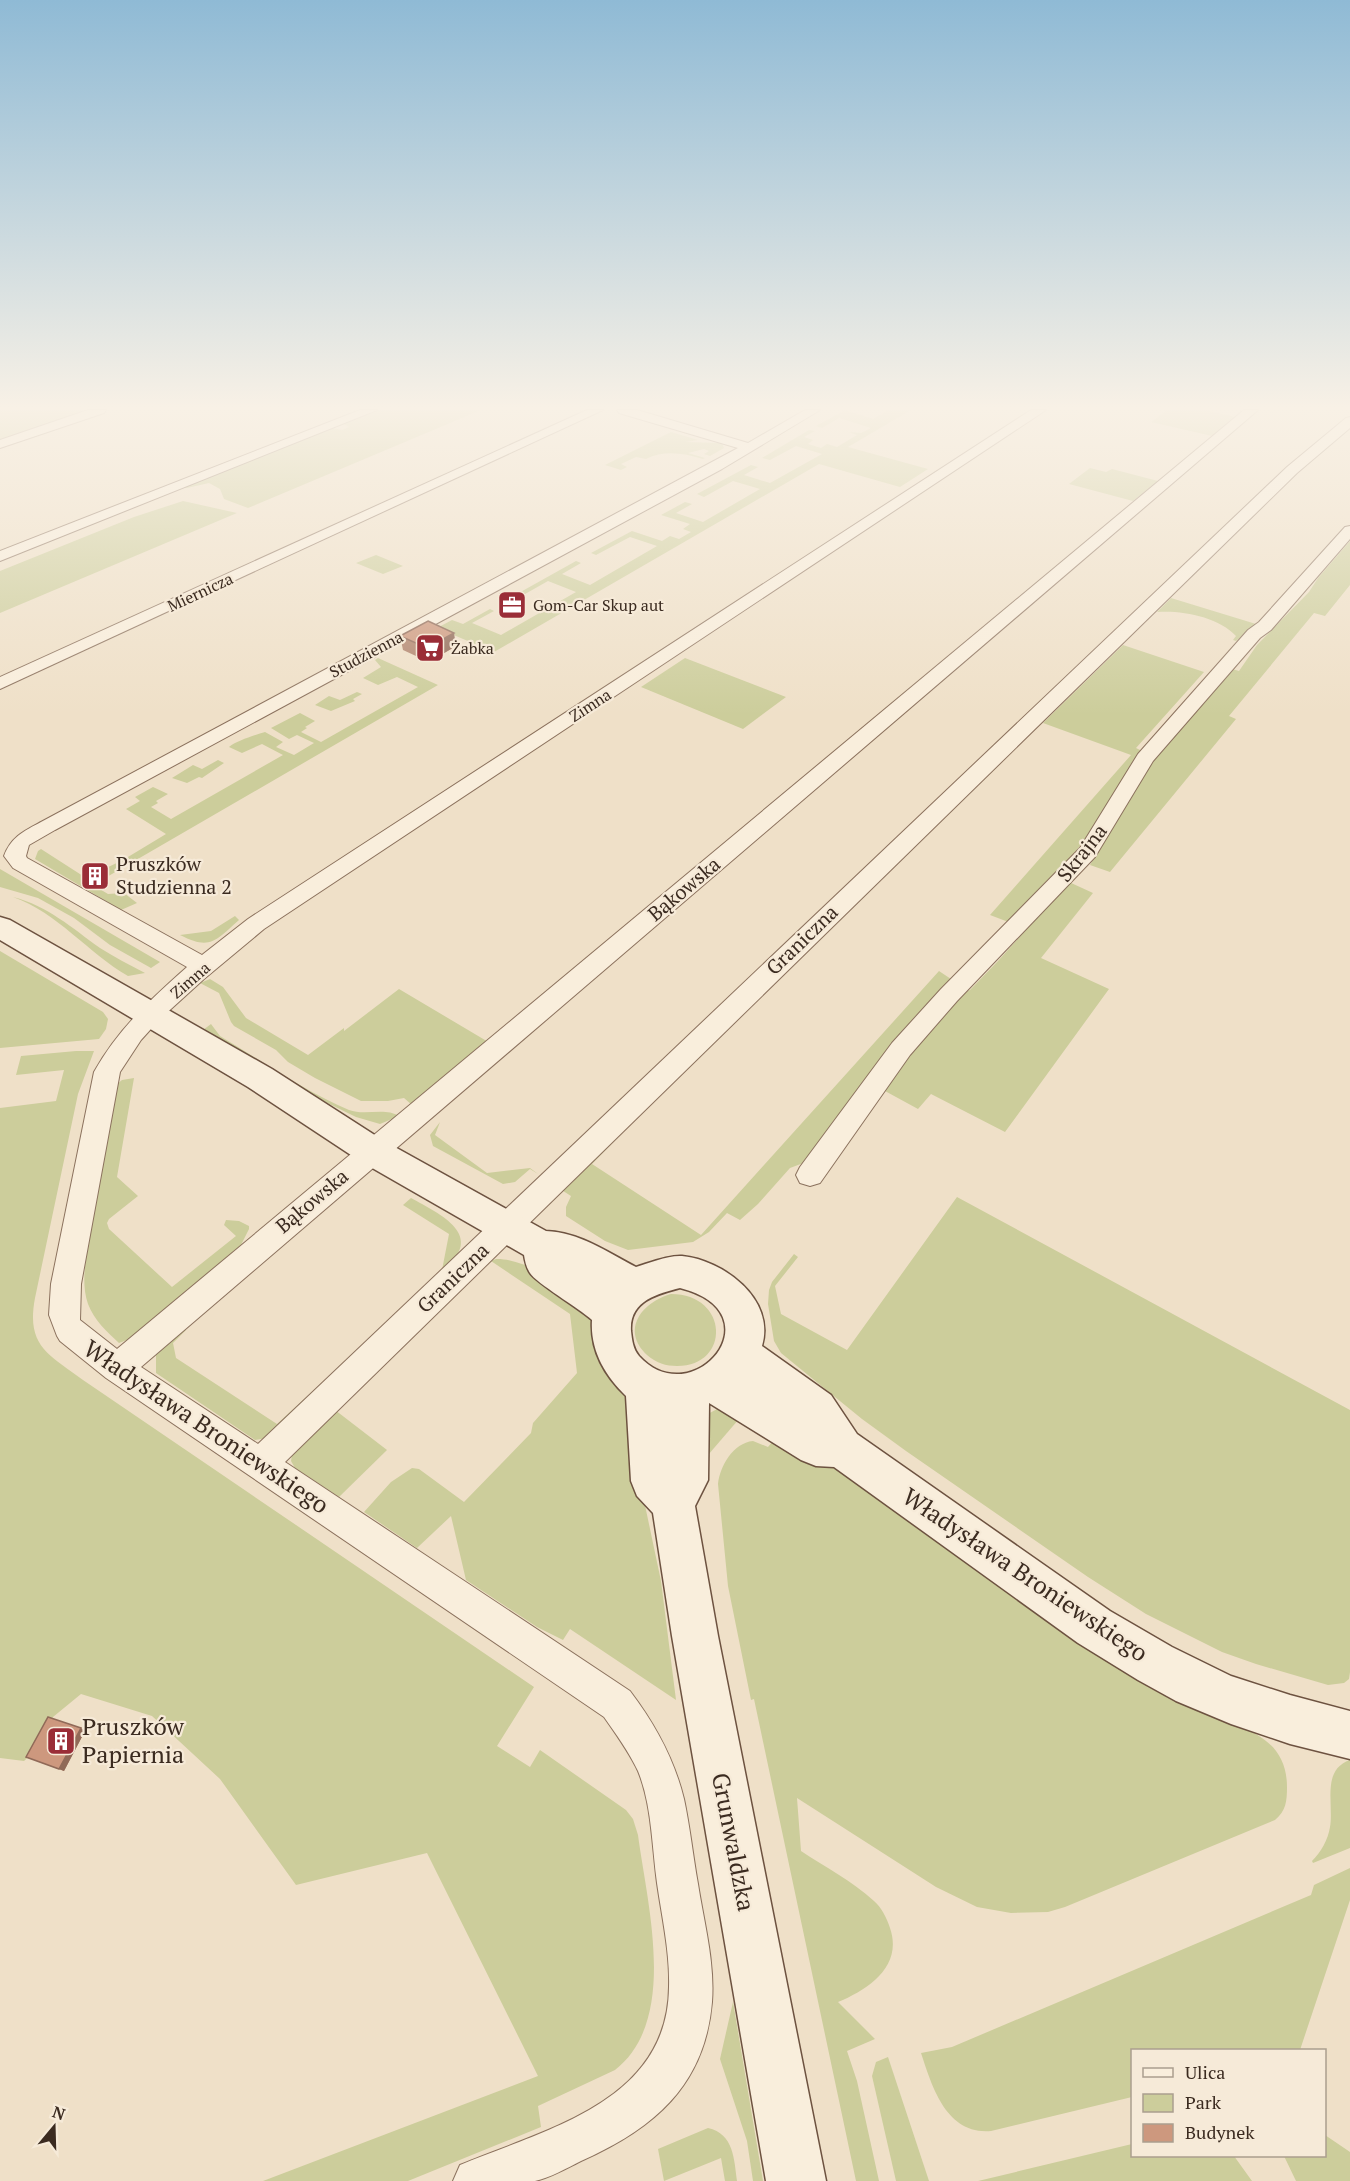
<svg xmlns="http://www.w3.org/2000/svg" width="1350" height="2181" font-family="'PT Serif',serif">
	<rect width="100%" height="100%" fill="#efe0c8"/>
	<!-- green -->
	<g fill="#cccd9b">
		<path d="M0,410H82L84,411L10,438L0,439Z"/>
		<path d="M379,410H481L248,508L224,499L220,489L209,483L187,488L183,487L333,428L342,430L349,427L344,424Z"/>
		<path d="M845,410L873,419L888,410H911L848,447L928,469L900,487L819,464L494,652L437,628L452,620L463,624L490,609L494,611L472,623L501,635L576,592L548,581L511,602L506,600L576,561L581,563L562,574L590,585L657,546L630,537L596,555L591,553L632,531L662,541L670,536L679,539L691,532L683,529L690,524L661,515L685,502L692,504L676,513L703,522L760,489L733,481L704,497L697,494L751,465L758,467L744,475L770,483L822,454L796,446L770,460L762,458L809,430L815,431L804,437L813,440L808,444L821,448L827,444L837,447L857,435L849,432L861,433L871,428L839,418L822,428L816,426Z"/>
		<path d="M1167,410H1205L1235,417L1212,436L1151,422Z"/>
		<path d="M671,432L698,440L685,442L722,443L724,448L710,456L704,454L709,451L704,449L688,453L705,458L703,459C683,453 664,450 646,459L636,457L621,464L627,467L621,470L605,465Z"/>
		<path d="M1090,468L1106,472L1112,469L1158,481L1133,501L1069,484Z"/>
		<path d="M183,501L237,513L0,613V571L134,517Z"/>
		<path d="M1350,541V585L1325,616L1314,613L1229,716L1236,719L1110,872L1090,865L1147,766L1229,668L1239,671L1257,645L1309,592L1318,578Z"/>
		<path d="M376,555L403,566L383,574L356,563Z"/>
		<path d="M1171,598L1256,624L1236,641L1233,640L1236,636C1219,617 1182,610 1157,612Z"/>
		<path d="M1123,645L1204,672L1136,748L1144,752C1126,772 1116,795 1101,818C1075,856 1042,889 1011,923L990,915L1131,755L1043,723Z"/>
		<path d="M378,658L438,685L93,885L108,894L124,893L137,903L121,910L35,859L38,851L41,849L83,876L100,867L104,869L123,860L166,834L126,809L140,801L135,797L153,787L168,794L156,801L158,803L151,807L171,819L283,755L262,744L242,753L229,747C236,741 255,735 265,732L283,742L276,747L294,755L314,743L297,735L289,739L271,728L300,713L315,721L305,727L307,728L301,732L321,742L418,687L397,677L378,685L363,678L381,667L375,660Z"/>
		<path d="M685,658L786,697L743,729L641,687Z"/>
		<path d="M357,692L362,694L353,699L355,701L331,711L315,705L329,696L340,700Z"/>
		<path d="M218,760L224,763L202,778L199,777L187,783L172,778L193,765L202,769Z"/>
		<path d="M0,869L160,962L151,968L110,945L74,918L38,898L0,887Z"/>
		<path d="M1069,882L1093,893L1041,958L1109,989L1005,1132L931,1094L918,1109L885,1091L891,1075L960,993L970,990L998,961Z"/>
		<path d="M13,897C48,906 72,928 100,948C114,957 130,965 145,973L128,976C88,953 58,913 13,897Z"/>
		<path d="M235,916L239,920C216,940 211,951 180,935L211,931Z"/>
		<path d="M0,951L103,1012L108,1019L106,1029L99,1039L0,1048Z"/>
		<path d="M939,971L954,981L814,1159L790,1168L758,1204L740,1220L727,1213L709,1232L693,1242L628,1250L605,1241L566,1216V1207L571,1196L560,1189L626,1124L629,1126L592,1164L701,1235Z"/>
		<path d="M210,979L223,987L246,1018L308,1055L344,1028V1031L399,989L490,1043L412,1105L404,1098L388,1101H361L315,1078L288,1062L276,1050L234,1026L231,1022L219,993L200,983Z"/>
		<path d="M211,1024L220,1036C262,1061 304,1091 349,1110C365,1116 385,1107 399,1116L380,1124L356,1117L307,1093L203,1030Z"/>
		<path d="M76,1051H94L78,1094L35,1298C26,1346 48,1354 83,1380L534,1687L497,1746L530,1767L540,1750L626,1810L633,1819L638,1835C647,1904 679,2020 615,2070L538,2106L541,2127L408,2181H263L538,2076L427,1853L296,1885L220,1779L152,1716L81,1694L53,1717L36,1750L24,1761L0,1758V1108L56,1101L64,1070L16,1075L21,1056Z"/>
		<path d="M134,1078L117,1177L138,1196L109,1219L107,1223L109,1229L172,1287L236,1236L224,1225L226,1220L239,1221L249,1226V1229L240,1247L132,1338L119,1343C107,1332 94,1320 88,1304C80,1281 87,1254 90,1231C97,1182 106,1134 116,1085L122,1080Z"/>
		<path d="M440,1122L435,1135L487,1173L530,1168L538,1174L530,1169L515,1182L503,1184L433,1146L430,1135Z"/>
		<path d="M957,1197L1350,1410V1672L1349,1679L1344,1683L1328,1685L1256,1664L1222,1652L1146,1614L1088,1577L906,1451L862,1419L781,1353L774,1341L768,1304L769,1290L772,1282L794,1254L798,1257L775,1286L781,1314L847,1350Z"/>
		<path d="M411,1198C440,1214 488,1236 442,1270L449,1234L403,1205Z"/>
		<path d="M496,1259C524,1258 567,1286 587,1306L626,1391L642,1491L661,1581L676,1700L570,1629L563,1640L537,1627L466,1580L451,1516L417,1548L364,1512L391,1482L412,1468L419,1469L464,1502L531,1433L533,1423L577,1373L570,1314L491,1261Z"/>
		<path d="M671,1294C729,1294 731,1366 677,1366C666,1366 656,1363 647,1355C620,1330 642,1302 671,1294Z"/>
		<path d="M180,1325L186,1330L173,1343L176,1358L277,1424L353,1354L356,1356L267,1438L255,1440L156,1373V1353Z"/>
		<path d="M719,1408L745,1412L696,1469L706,1415Z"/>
		<path d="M335,1410L387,1450L339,1497L295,1468L291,1461L292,1455Z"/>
		<path d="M778,1435L826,1461L1199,1710C1238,1727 1287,1734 1287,1787C1287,1801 1286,1811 1275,1820L1065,1907L1048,1912L1011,1913L977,1907L936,1887L797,1798L801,1851C825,1867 852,1881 874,1901C881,1907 887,1918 890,1928C903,1966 869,1989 838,2002L875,2039L847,2051L857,2081L879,2181H856L754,1699L751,1700L728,1586L718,1484C720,1466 733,1443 753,1441L768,1447Z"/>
		<path d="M1350,1760V1848L1313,1863L1312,1861C1321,1852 1328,1840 1330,1827C1334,1804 1321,1770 1350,1760Z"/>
		<path d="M1350,1868V1900L1300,2050H1132V2097L991,2131C946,2135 932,2086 921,2053L952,2047L1311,1895L1314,1885Z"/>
		<path d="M733,2002L763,2181H753L747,2141L720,2059Z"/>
		<path d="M888,2057L929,2181H896L872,2076L876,2062Z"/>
		<path d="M708,2128C734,2134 734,2159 737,2181H725L721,2158L664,2181L658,2149Z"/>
		<path d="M1325,2135L1350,2152V2181H1296L1284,2156H1324Z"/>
		<path d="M1132,2144V2156H1234L1252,2181H978Z"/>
	</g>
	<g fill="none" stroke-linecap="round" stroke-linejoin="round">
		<!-- street casing -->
		<g stroke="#8b715d" stroke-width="2">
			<g id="street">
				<path d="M88,410H106L104,413L0,448V440Z"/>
				<path d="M360,410H377L0,561V551Z"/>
				<path d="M587,410H603L0,689V677Z"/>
				<path d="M617,410H637L748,443L805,410H820L722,469L55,830L29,845L26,856L27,858L202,955L248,919L1031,410H1046L264,929L204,979L160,1019L141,1040L120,1072L81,1284L80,1320L117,1349L1244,410H1258L141,1367L258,1444L1287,467L1346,418L1350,417V428L1297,473L285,1462L630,1691C655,1724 674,1758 684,1799C690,1827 693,1856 698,1884C704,1923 715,1962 712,2002C705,2086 653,2129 581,2161C567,2168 550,2178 535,2181C516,2181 474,2181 453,2181L460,2165C546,2129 668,2102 669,1987C670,1952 662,1918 657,1883C652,1847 652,1805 638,1771C629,1752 616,1734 604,1717L106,1378L60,1341L57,1336L49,1315L51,1284L94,1072C118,1029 151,999 187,967L13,868L4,856C11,837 24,831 41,822L738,448L619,413Z"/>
				<path d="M1350,526V539L1271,630L1260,638L1153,761L1095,857L957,1001L910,1055L820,1183L810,1186L800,1183L796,1175L800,1167L892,1043L941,989L1080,848L1138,754L1248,630L1259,622L1345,527Z"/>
			</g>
		</g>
		<!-- secondary casing -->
		<g stroke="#6d5240" stroke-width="3">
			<path id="secondary" d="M0,917L10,920L272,1069L384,1141L546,1231C579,1232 607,1252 636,1267C649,1263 668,1255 682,1256C723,1260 776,1299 762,1346L831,1395L857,1434L1110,1611L1172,1647L1231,1676L1290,1695L1350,1711V1759L1290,1744L1231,1724L1176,1701L1138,1680L1078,1643L834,1467L816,1466L801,1460L709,1403L708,1480L695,1506L718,1636L826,2181H766L672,1636L653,1513L637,1496L631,1481L626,1396C605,1376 590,1350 592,1320C579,1308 536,1283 530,1273C526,1267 525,1261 524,1255L360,1161L248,1087L0,940ZM680,1288C779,1313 693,1415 639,1356C633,1349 632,1340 631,1331C629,1301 657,1294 680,1288Z"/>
		</g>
		<!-- street -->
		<use href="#street" fill="#f9eedc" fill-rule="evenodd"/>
		<!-- secondary -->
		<use href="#secondary" fill="#f9eedc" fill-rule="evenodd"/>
	</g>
	<!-- wall -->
	<g fill="#b0836c">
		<path d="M400,636L456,646L429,662L403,650Z"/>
		<path d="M85,1731L64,1771L26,1757Z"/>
	</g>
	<!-- shaded-wall -->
	<g fill="#906a58">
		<path d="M454,633L456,646L429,662L427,648Z"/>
		<path d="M81,1728L85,1731L64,1771L59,1769Z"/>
	</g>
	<!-- building -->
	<g fill="#cd987e" stroke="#906a58" stroke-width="1.5">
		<path d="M428,621L454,633L427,648L400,636Z"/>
		<path d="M48,1717L81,1728L59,1769L26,1757Z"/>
	</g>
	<!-- sky -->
	<linearGradient id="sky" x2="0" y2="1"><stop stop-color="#8fbad5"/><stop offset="0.57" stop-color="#f8f1e6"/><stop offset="1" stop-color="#f8f1e6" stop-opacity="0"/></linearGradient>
	<rect width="1350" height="715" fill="url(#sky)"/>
	<!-- icons -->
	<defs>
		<g id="office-square" transform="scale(1.5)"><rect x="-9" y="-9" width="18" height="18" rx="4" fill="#9a2d37" stroke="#f6ead8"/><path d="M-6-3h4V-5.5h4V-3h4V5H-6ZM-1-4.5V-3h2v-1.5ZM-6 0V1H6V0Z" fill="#fff"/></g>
		<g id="supermarket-square" transform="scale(1.5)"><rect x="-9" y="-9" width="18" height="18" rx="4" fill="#9a2d37" stroke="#f6ead8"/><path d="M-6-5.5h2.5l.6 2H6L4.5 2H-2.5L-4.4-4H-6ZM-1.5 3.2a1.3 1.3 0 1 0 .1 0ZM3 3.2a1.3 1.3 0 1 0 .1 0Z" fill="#fff"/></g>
		<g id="building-square" transform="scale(1.5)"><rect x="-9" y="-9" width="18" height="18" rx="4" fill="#9a2d37" stroke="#f6ead8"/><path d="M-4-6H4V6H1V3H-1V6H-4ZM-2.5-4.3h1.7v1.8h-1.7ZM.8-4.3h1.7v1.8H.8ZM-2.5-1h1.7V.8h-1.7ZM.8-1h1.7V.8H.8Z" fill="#fff"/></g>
	</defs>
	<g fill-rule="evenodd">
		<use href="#office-square" x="512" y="605"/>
		<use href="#supermarket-square" x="430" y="648"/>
		<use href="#building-square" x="95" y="876"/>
		<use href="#building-square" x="61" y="1741"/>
	</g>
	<g text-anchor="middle" stroke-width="4.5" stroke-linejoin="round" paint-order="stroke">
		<!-- far-street labels -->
		<g font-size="16" fill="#3b2b20" stroke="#f6ead8">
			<text transform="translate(200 592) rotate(-25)" y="6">Miernicza</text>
			<text transform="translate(366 654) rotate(-28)" y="6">Studzienna</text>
			<text transform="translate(590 705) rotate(-33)" y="6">Zimna</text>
			<text transform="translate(190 980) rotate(-41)" y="6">Zimna</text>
		</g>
		<!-- far-poi labels -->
		<g font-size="16" fill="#3b2b20" stroke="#f6ead8" text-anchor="start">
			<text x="533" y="611">Gom-Car Skup aut</text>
			<text x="451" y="654">Żabka</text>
		</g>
		<!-- street labels -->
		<g font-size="20" fill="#3b2b20" stroke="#f6ead8">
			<text transform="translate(1082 853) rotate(-52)" y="7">Skrajna</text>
			<text transform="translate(684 889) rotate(-40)" y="7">Bąkowska</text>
			<text transform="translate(802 940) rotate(-44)" y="7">Graniczna</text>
			<text transform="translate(312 1201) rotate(-40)" y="7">Bąkowska</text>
			<text transform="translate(453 1278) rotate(-44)" y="7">Graniczna</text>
		</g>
		<!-- poi labels -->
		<g font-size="20" fill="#3b2b20" stroke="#f6ead8" text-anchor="start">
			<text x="116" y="871">Pruszków<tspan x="116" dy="23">Studzienna 2</tspan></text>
		</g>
		<!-- near-street labels -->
		<g font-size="24" fill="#3b2b20" stroke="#f6ead8">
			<text transform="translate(206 1427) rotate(34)" y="8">Władysława Broniewskiego</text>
			<text transform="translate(1025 1575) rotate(34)" y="8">Władysława Broniewskiego</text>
			<text transform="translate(733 1842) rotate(79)" y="8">Grunwaldzka</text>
		</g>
		<!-- near-poi labels -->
		<g font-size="24" fill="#3b2b20" stroke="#f6ead8" text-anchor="start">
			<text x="82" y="1735">Pruszków<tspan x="82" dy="28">Papiernia</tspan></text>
		</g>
	</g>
	<!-- legend -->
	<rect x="1131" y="2049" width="195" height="108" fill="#f6ead8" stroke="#ab9e8e" stroke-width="1.5"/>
	<rect x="1143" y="2068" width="30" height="9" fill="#f9eedc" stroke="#ab9e8e" stroke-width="1.5"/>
	<text x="1185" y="2079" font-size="18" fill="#3b2b20">Ulica</text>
	<rect x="1143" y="2094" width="30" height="18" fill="#cccd9b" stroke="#ab9e8e" stroke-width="1.5"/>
	<text x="1185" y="2109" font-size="18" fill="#3b2b20">Park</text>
	<rect x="1143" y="2124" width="30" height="18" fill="#cd987e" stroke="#ab9e8e" stroke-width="1.5"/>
	<text x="1185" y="2139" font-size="18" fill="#3b2b20">Budynek</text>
	<!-- north arrow -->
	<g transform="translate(54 2127) rotate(19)" stroke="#f6ead8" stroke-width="4.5" paint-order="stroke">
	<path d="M0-4.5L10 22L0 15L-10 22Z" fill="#3b2b20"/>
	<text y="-9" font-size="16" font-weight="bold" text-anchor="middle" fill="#3b2b20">N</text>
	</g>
</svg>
